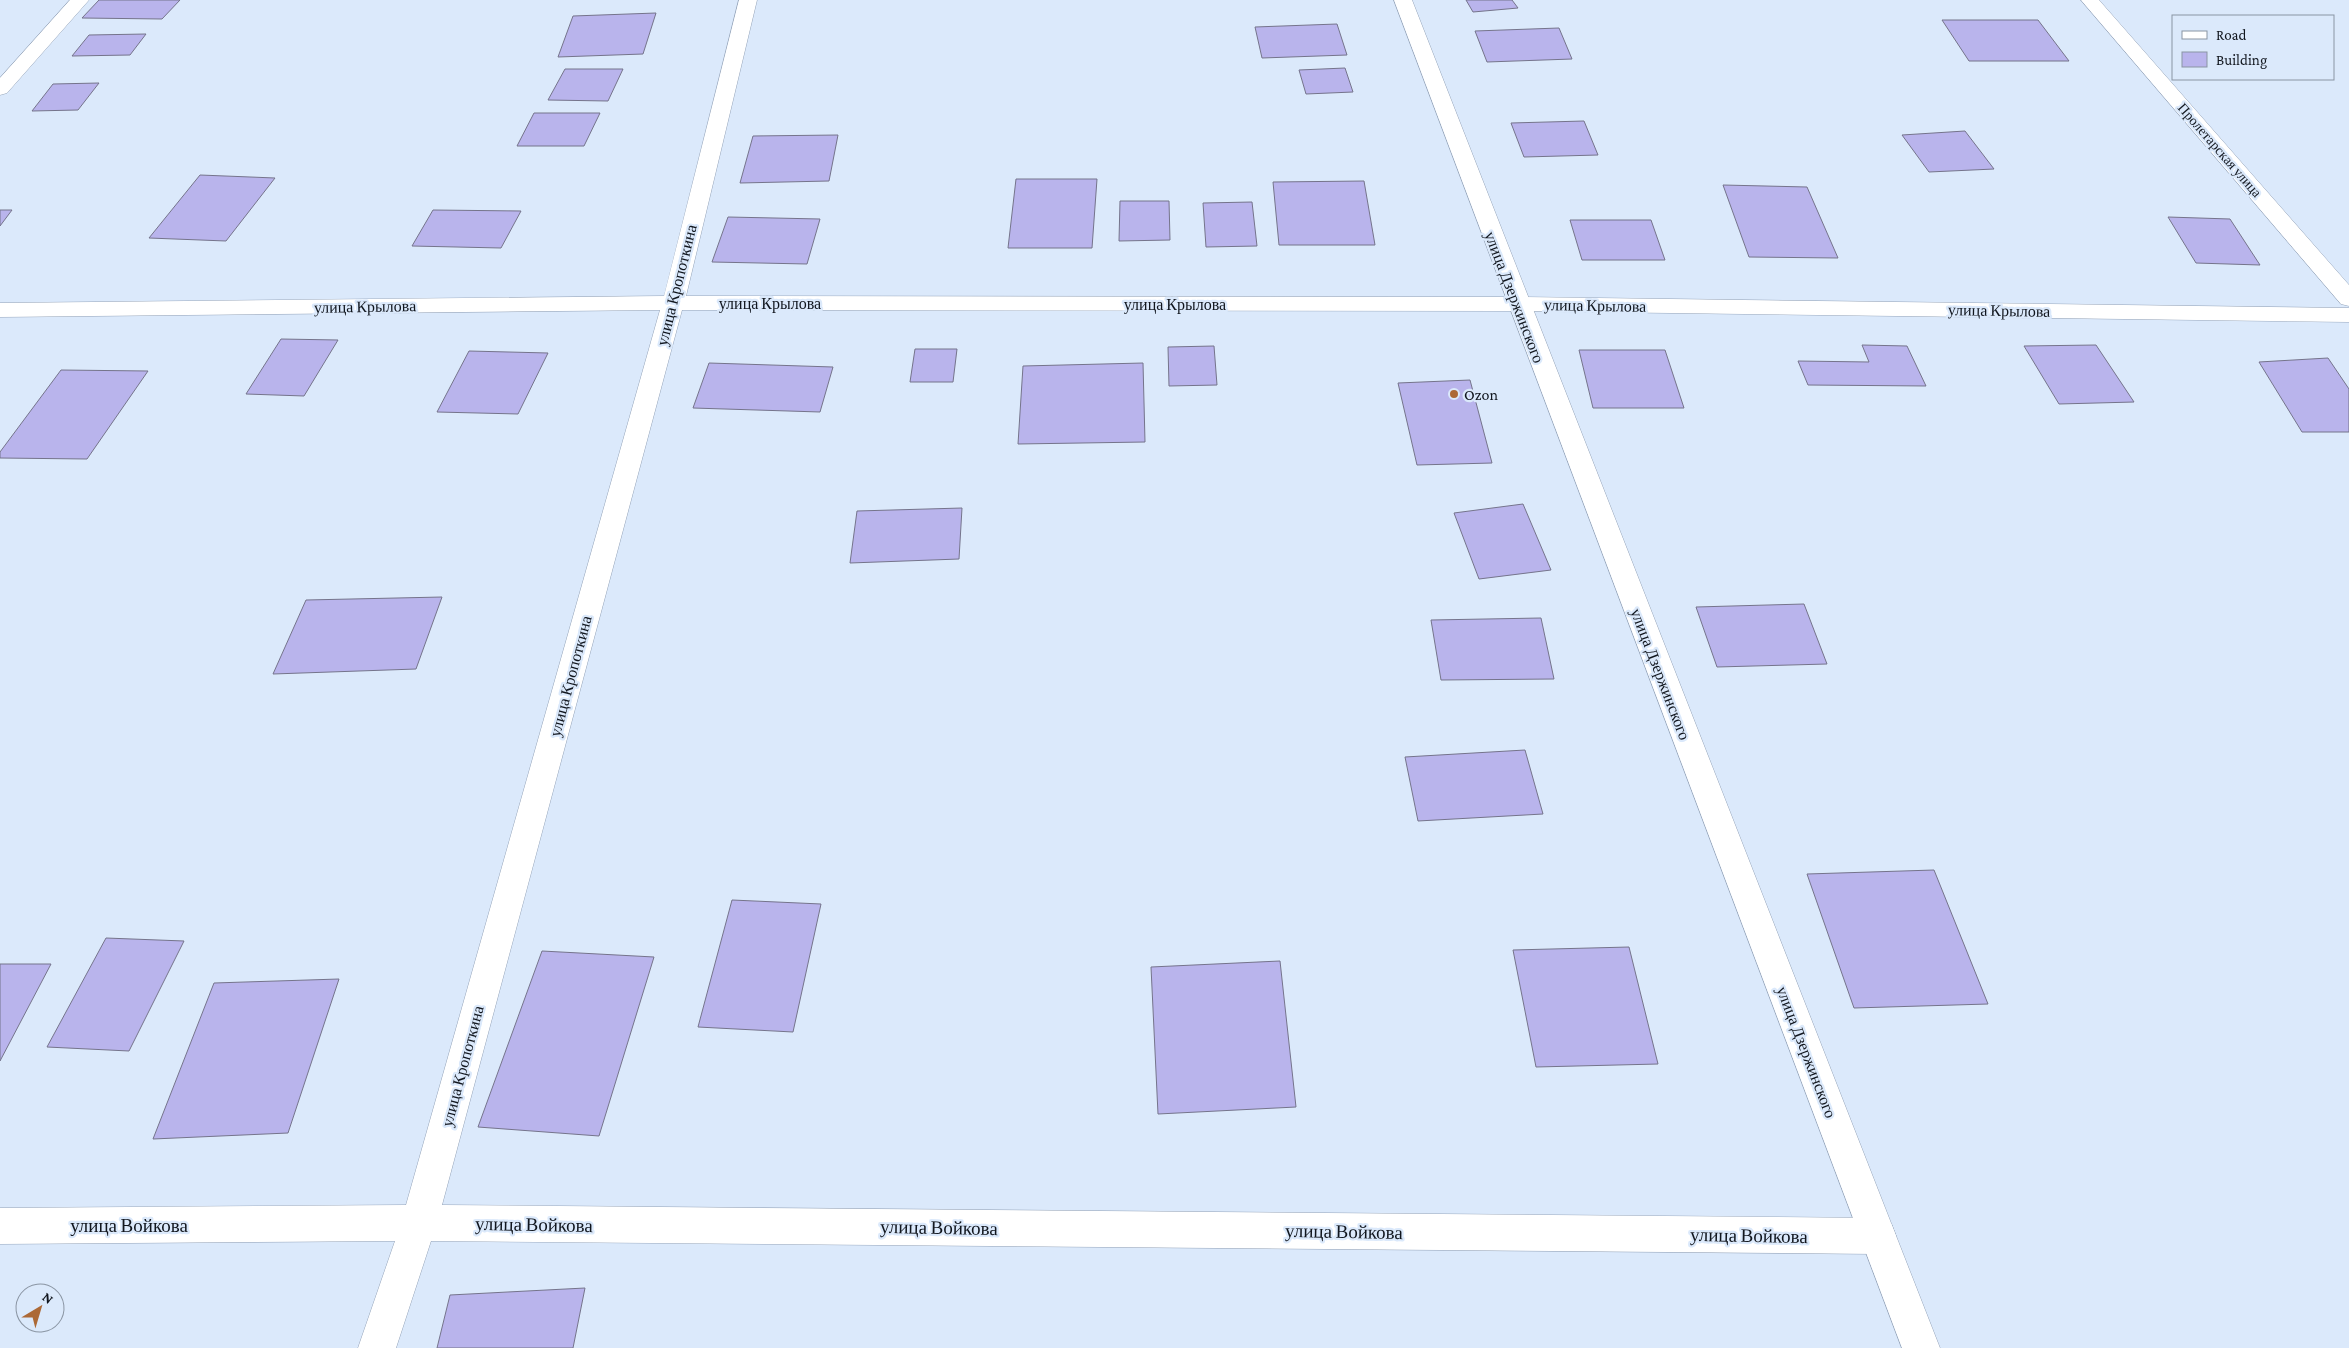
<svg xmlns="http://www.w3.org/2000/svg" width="2349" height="1348" font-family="'Crimson Pro',serif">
	<rect width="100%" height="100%" fill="#dbe9fb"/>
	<!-- building -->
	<g fill="#b9b4ec" stroke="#75748b">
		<path d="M99,0H180L162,19L82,18Z"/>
		<path d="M1466,0H1512L1518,8L1473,12Z"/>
		<path d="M656,13L643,54L558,57L573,16Z"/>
		<path d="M1942,20H2038L2069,61H1969Z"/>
		<path d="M1337,24L1347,55L1262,58L1255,27Z"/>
		<path d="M1559,28L1572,59L1487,62L1475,31Z"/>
		<path d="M146,34L130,55L72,56L89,35Z"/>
		<path d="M1345,68L1353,92L1306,94L1299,70Z"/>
		<path d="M565,69H623L608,101L548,100Z"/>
		<path d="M99,83L78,110L32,111L53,84Z"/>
		<path d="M534,113H600L584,146H517Z"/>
		<path d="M1584,121L1598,155L1524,157L1511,123Z"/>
		<path d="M1965,131L1994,169L1929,172L1902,135Z"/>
		<path d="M838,135L829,181L740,183L753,136Z"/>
		<path d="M200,175L275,178L226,241L149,238Z"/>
		<path d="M1016,179H1097L1092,248H1008Z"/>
		<path d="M1364,181L1375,245H1279L1273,182Z"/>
		<path d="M1723,185L1807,187L1838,258L1749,257Z"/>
		<path d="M1120,201H1169L1170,240L1119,241Z"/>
		<path d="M1252,202L1257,246L1206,247L1203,203Z"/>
		<path d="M0,210H12L0,226Z"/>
		<path d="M433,210L521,211L501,248L412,246Z"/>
		<path d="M728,217L820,219L807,264L712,262Z"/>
		<path d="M2168,217L2230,219L2260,265L2196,263Z"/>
		<path d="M1570,220H1651L1665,260H1582Z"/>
		<path d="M281,339L338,340L304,396L246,394Z"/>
		<path d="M1862,345L1907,346L1926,386L1808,385L1798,361L1869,362Z"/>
		<path d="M2096,345L2134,402L2059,404L2024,346Z"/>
		<path d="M1214,346L1217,385L1169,386L1168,347Z"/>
		<path d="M915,349H957L953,382H910Z"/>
		<path d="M1579,350H1665L1684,408H1593Z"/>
		<path d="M469,351L548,353L518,414L437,412Z"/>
		<path d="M2328,358L2349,389V432H2302L2259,362Z"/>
		<path d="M709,363L833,367L820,412L693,408Z"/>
		<path d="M1143,363L1145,442L1018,444L1023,366Z"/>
		<path d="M61,370L148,371L87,459L0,458V452Z"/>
		<path d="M1470,380L1492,463L1417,465L1398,383Z"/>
		<path d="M1523,504L1551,570L1479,579L1454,513Z"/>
		<path d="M962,508L959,559L850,563L857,511Z"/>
		<path d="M442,597L416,669L273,674L306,600Z"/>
		<path d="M1804,604L1827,664L1717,667L1696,607Z"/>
		<path d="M1541,618L1554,679L1441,680L1431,620Z"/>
		<path d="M1525,750L1543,814L1418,821L1405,757Z"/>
		<path d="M1934,870L1988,1004L1854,1008L1807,874Z"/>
		<path d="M732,900L821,904L793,1032L698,1027Z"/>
		<path d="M106,938L184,941L129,1051L47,1047Z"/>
		<path d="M1629,947L1658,1064L1536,1067L1513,950Z"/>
		<path d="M542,951L654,957L599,1136L478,1127Z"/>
		<path d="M1280,961L1296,1107L1158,1114L1151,967Z"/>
		<path d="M0,964H51L0,1061Z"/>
		<path d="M339,979L288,1133L153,1139L214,983Z"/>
		<path d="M585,1288L573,1348H437L450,1295Z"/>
	</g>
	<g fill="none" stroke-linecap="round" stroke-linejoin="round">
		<!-- street casing -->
		<g stroke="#94a3b8" stroke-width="1">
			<g id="street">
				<path d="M70,0H89L7,93L0,95V78Z"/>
				<path d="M739,0H757L686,296L1518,297L2349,308V322L1518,311L682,310L442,1205L1878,1218L1891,1223L1896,1236L1891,1249L1878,1254L431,1241L396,1348H358L395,1241L0,1244V1208L406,1205L660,310L0,317V303L664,296Z"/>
				<path d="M2081,0H2099L2349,285V306L2341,304Z"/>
			</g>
		</g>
		<!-- secondary casing -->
		<g stroke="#94a3b8" stroke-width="1">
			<path id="secondary" d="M1394,0H1412L1940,1348H1902Z"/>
		</g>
		<!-- street -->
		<use href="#street" fill="#fff" fill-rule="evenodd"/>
		<!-- secondary -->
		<use href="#secondary" fill="#fff" fill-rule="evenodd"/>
	</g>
	<!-- markers -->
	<circle fill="#ac6936" stroke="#dbe9fb" stroke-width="2" cx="1454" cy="394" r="5"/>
	<g text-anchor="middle" stroke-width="4.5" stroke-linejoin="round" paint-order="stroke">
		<!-- far-street labels -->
		<g font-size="14" fill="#11161e" stroke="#dbe9fb">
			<text transform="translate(2220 150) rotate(49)" y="5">Пролетарская улица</text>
		</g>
		<!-- street labels -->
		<g font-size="16" fill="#11161e" stroke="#dbe9fb">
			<text transform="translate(676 285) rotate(-76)" y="6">улица Кропоткина</text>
			<text transform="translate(1515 297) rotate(69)" y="6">улица Дзержинского</text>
			<text x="770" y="309">улица Крылова</text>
			<text x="1175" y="310">улица Крылова</text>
			<text transform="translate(1595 305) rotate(1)" y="6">улица Крылова</text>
			<text transform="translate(365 306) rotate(-1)" y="6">улица Крылова</text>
			<text transform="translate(1999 310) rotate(1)" y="6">улица Крылова</text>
			<text transform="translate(1661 674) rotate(69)" y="6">улица Дзержинского</text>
			<text transform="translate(570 676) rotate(-75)" y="6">улица Кропоткина</text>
			<text transform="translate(1807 1052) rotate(69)" y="6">улица Дзержинского</text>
			<text transform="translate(462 1066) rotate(-75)" y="6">улица Кропоткина</text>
		</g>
		<!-- poi labels -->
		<g font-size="16" fill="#11161e" stroke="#dbe9fb" text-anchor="start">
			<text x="1464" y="400">Ozon</text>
		</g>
		<!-- near-street labels -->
		<g font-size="19" fill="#11161e" stroke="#dbe9fb">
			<text transform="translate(534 1224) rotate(1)" y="7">улица Войкова</text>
			<text x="129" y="1232">улица Войкова</text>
			<text transform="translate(939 1227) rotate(1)" y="7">улица Войкова</text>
			<text transform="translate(1344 1231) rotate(1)" y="7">улица Войкова</text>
			<text transform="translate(1749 1235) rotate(1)" y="7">улица Войкова</text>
		</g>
	</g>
	<!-- legend -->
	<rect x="2172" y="15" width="162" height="65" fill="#dbe9fb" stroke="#8a95a3"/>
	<rect x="2182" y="31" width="25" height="8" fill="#ffffff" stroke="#8a95a3"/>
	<text x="2216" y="40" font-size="15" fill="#11161e">Road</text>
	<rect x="2182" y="52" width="25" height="15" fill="#b9b4ec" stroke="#8a95a3"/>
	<text x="2216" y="65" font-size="15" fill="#11161e">Building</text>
	<!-- north arrow -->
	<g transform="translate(40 1308) rotate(38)"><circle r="24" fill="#dbe9fb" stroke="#8a95a3"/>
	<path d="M0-4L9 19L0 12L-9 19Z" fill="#ac6936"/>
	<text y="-8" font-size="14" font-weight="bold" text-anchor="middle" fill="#11161e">N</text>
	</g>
</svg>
